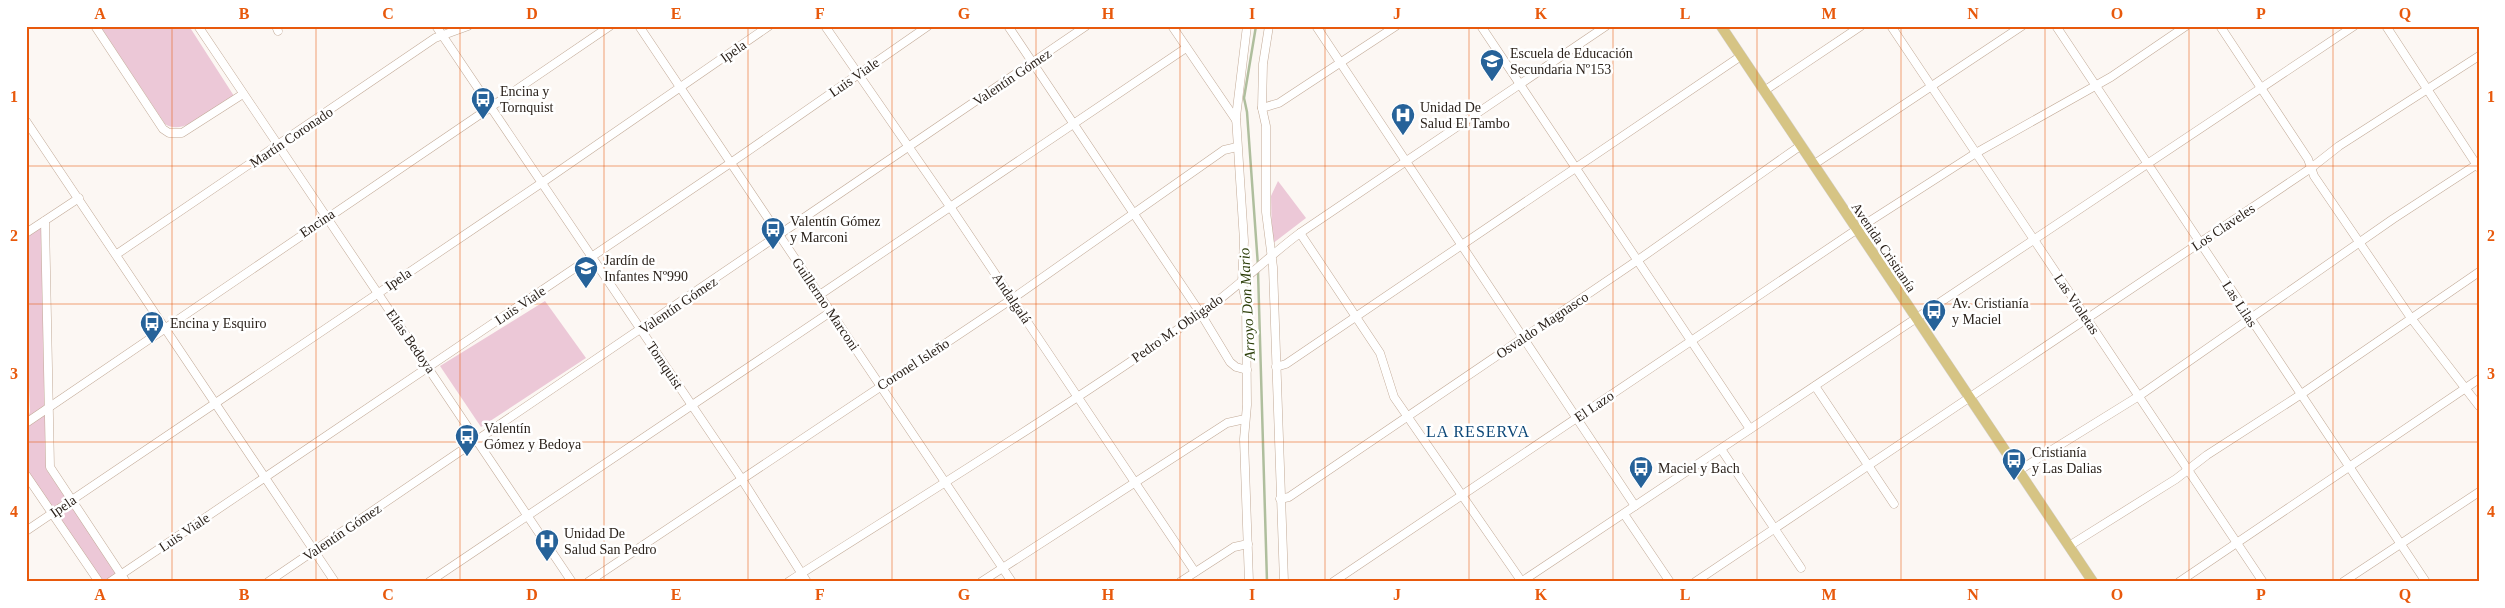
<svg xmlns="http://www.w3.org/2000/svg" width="2505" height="608" font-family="'Times New Roman',serif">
	<rect width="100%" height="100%" fill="#fcf7f3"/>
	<!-- green -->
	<g fill="#ecc8d7">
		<path d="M100,26H189L234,96C216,107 184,137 165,124Z"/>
		<path d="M1278,181L1306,218L1272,244L1271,196Z"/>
		<path d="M42,221L46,469L123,582H102L26,469V423L30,412L26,315V233Z"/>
		<path d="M545,301L586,358L481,427L440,366Z"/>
	</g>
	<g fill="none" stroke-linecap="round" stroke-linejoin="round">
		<!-- stream -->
		<g stroke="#afbe9d" stroke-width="2.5">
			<path d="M1256,26L1244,98L1247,112L1258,266"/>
			<path d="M1258,271L1267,582"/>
		</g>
		<!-- minor casing -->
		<g stroke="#c2aa97" stroke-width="9">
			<g id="minor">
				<path d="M95,26L163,129L169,133H182L243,94"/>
				<path d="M198,26L572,582"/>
				<path d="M276,26L278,31"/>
				<path d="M436,26L741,478L807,582"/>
				<path d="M639,26L1012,582"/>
				<path d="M825,26L951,208L1195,572"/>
				<path d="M1008,26L1201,314L1230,362L1236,367L1247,370"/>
				<path d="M1172,26L1236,120"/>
				<path d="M1247,26L1236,117L1244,241L1242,283L1246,302L1247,405L1244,439L1249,582"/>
				<path d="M1269,26L1263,64L1262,108L1266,126V212L1273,267L1284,582"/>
				<path d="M1316,26L1635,506"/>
				<path d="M1481,26L1750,429"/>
				<path d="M1891,26L2263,582"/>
				<path d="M2056,26L2426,582"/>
				<path d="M2220,26L2308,159L2314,176L2411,318L2479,406"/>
				<path d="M2386,26L2478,167"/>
				<path d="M1764,91L1861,26"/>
				<path d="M1262,108L1279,103L1396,26"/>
				<path d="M26,121L335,582"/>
				<path d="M1813,165L2022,26"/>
				<path d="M45,221L50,467L126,582"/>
				<path d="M26,233L79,198"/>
				<path d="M1300,233L1380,353L1394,397L1522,582"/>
				<path d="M117,254L435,38L468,26"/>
				<path d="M821,294L1186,48"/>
				<path d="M1276,367L1286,364L1741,56"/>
				<path d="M1815,386L1894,504"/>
				<path d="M26,423L610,26"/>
				<path d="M1721,449L1801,568"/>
				<path d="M2018,471L2139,396L2393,219L2479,163"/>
				<path d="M26,475L99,582"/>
				<path d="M1280,499L1289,497L1638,260L1800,146"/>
				<path d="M1624,514L1670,582"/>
				<path d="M26,531L543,182L769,26"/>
				<path d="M2069,546L2176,479L2207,455L2300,395L2479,272"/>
				<path d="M110,582L732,162L928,26"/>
				<path d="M268,582L1086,26"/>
				<path d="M429,582L832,311"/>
				<path d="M588,582L1012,299L1224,150L1237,147"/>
				<path d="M788,582C926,494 1066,408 1200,314C1236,289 1265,259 1300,233L1606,26"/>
				<path d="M981,582L1227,423L1245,419"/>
				<path d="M1180,582L1234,547L1248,544"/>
				<path d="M1333,582L1856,230L1976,153L2111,77L2186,26"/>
				<path d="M1521,582L2354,26"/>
				<path d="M1695,582L2311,168L2339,146L2479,56"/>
				<path d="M2179,582L2479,379"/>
				<path d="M2343,582L2479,492"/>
			</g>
		</g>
		<!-- major casing -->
		<g stroke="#d4d2d1" stroke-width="11">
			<path id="major" d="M1721,26L2093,582"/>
		</g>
		<!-- minor -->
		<use href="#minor" stroke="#fff" stroke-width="8"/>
		<!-- major -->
		<use href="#major" stroke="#d6c484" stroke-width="10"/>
	</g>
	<!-- grid -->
	<path fill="none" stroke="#e8590c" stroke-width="1" stroke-opacity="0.55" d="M172,26V582M316,26V582M460,26V582M604,26V582M748,26V582M892,26V582M1036,26V582M1180,26V582M1325,26V582M1469,26V582M1613,26V582M1757,26V582M1901,26V582M2045,26V582M2189,26V582M2333,26V582M26,166H2479M26,304H2479M26,442H2479"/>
	<!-- icons -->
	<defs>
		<g id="school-pin" transform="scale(1.25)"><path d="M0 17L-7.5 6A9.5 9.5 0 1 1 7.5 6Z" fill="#266299" stroke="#fff"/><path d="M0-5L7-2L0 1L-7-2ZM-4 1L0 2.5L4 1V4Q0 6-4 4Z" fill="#fff"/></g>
		<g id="bus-pin" transform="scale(1.25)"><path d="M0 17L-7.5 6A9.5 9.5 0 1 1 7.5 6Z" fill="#266299" stroke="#fff"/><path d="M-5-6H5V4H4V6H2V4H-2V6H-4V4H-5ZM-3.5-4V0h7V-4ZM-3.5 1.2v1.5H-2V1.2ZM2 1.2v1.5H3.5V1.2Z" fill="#fff"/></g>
		<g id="hospital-pin" transform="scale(1.25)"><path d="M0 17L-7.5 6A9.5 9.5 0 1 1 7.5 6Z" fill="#266299" stroke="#fff"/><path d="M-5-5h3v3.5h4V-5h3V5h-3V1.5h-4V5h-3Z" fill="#fff"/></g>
	</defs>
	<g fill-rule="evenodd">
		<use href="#school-pin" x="1492" y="61"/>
		<use href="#bus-pin" x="483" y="99"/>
		<use href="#hospital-pin" x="1403" y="115"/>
		<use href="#bus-pin" x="773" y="229"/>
		<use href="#school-pin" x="586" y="268"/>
		<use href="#bus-pin" x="1934" y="311"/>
		<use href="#bus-pin" x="152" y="323"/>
		<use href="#bus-pin" x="467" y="436"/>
		<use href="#bus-pin" x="2014" y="460"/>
		<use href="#bus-pin" x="1641" y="468"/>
		<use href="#hospital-pin" x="547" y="541"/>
	</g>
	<g text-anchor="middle" stroke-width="5" stroke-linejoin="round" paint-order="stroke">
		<!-- street labels -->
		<g font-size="14" fill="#271e17" stroke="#fff">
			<text transform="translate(733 51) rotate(-35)" y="5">Ipela</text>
			<text transform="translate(854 77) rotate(-35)" y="5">Luis Viale</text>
			<text transform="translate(1012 77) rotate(-34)" y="5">Valentín Gómez</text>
			<text transform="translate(291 137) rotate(-34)" y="5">Martín Coronado</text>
			<text transform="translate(317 223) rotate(-34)" y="5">Encina</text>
			<text transform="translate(2223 227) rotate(-34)" y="5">Los Claveles</text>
			<text transform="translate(1884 247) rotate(56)" y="5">Avenida Cristianía</text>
			<text transform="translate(398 279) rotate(-34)" y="5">Ipela</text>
			<text transform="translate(1012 298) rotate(56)" y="5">Andalgalá</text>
			<text transform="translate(826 304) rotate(56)" y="5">Guillermo Marconi</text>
			<text transform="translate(2077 304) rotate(56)" y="5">Las Violetas</text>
			<text transform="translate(2240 304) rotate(57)" y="5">Las Lilas</text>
			<text transform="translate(520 305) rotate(-34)" y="5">Luis Viale</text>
			<text transform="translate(678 305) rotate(-34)" y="5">Valentín Gómez</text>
			<text transform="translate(1542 325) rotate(-34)" y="5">Osvaldo Magnasco</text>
			<text transform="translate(1177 328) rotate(-35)" y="5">Pedro M. Obligado</text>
			<text transform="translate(411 341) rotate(55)" y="5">Elías Bedoya</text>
			<text transform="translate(913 364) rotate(-33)" y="5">Coronel Isleño</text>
			<text transform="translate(665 365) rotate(56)" y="5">Tornquist</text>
			<text transform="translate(1594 406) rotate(-34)" y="5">El Lazo</text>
			<text transform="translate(63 506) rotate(-34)" y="5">Ipela</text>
			<text transform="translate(184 532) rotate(-34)" y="5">Luis Viale</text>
			<text transform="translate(342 532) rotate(-34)" y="5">Valentín Gómez</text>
		</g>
		<!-- poi labels -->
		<g font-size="14" fill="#271e17" stroke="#fff" text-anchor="start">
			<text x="1510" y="58">Escuela de Educación<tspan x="1510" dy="16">Secundaria Nº153</tspan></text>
			<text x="500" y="96">Encina y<tspan x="500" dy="16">Tornquist</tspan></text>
			<text x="1420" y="112">Unidad De<tspan x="1420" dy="16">Salud El Tambo</tspan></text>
			<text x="790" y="226">Valentín Gómez<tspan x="790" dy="16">y Marconi</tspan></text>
			<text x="604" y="265">Jardín de<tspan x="604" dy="16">Infantes Nº990</tspan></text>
			<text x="1952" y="308">Av. Cristianía<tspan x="1952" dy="16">y Maciel</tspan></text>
			<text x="170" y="328">Encina y Esquiro</text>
			<text x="484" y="433">Valentín<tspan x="484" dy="16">Gómez y Bedoya</tspan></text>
			<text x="2032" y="457">Cristianía<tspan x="2032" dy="16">y Las Dalias</tspan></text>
			<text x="1658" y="473">Maciel y Bach</text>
			<text x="564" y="538">Unidad De<tspan x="564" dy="16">Salud San Pedro</tspan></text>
		</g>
		<!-- water labels -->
		<g font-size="15" font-style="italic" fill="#2c3e09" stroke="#fff">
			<text transform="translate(1247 304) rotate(-93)" y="5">Arroyo Don Mario</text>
		</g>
		<!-- quarter labels -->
		<g font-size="16" letter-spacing="1" fill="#0b4677" stroke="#fff">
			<text x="1478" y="437">LA RESERVA</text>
		</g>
	</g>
	<!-- border -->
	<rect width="2505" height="608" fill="none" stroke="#ffffff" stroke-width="55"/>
	<rect x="28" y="28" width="2450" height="552" fill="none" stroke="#e8590c" stroke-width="2"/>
	<g font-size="16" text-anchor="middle" font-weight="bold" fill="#e8590c">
		<text x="100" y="19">A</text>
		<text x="244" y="19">B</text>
		<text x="388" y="19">C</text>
		<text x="532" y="19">D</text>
		<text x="676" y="19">E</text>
		<text x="820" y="19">F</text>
		<text x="964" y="19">G</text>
		<text x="1108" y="19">H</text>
		<text x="1252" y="19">I</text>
		<text x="1397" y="19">J</text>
		<text x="1541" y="19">K</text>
		<text x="1685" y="19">L</text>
		<text x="1829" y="19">M</text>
		<text x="1973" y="19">N</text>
		<text x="2117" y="19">O</text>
		<text x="2261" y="19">P</text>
		<text x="2405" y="19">Q</text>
		<text x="14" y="102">1</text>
		<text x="2491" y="102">1</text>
		<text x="14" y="241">2</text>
		<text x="2491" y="241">2</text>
		<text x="14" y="379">3</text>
		<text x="2491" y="379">3</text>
		<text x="14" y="517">4</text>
		<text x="2491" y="517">4</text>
		<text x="100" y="600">A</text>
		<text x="244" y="600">B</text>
		<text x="388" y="600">C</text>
		<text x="532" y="600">D</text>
		<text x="676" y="600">E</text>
		<text x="820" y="600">F</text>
		<text x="964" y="600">G</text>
		<text x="1108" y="600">H</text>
		<text x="1252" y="600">I</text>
		<text x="1397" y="600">J</text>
		<text x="1541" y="600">K</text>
		<text x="1685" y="600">L</text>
		<text x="1829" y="600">M</text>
		<text x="1973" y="600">N</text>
		<text x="2117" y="600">O</text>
		<text x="2261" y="600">P</text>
		<text x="2405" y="600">Q</text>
	</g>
</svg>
